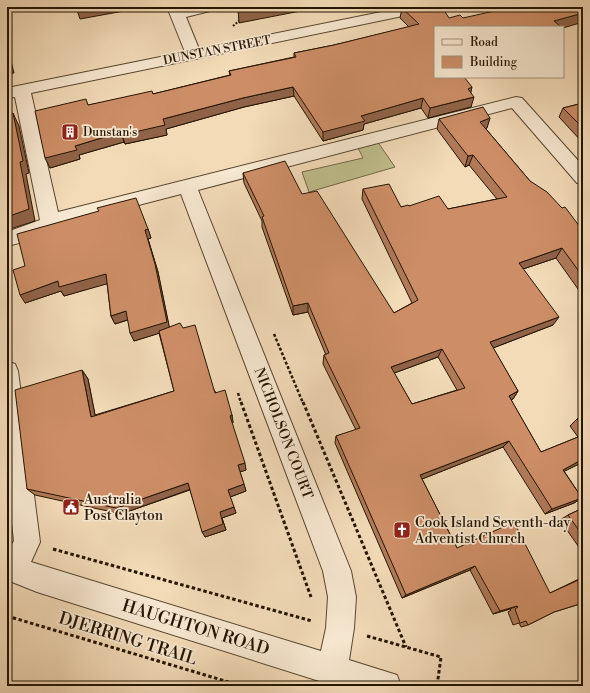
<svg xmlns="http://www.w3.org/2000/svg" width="590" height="693" font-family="'Libre Bodoni',serif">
	<rect width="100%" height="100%" fill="#f3dbb8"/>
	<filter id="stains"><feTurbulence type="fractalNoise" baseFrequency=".005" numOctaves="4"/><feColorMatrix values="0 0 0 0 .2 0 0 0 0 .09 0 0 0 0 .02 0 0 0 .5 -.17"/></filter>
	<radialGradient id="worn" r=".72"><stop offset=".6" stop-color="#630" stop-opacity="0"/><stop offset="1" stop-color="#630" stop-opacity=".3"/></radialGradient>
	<!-- green -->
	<path fill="#bfbf8c" stroke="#726a46" d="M377,141L395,167L309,192L302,172L363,158L357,146Z"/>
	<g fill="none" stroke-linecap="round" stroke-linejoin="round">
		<!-- minor casing -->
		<g stroke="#58462f" stroke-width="2">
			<path id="minor" d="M167,7H181L182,10L192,7H216L214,10L186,17L199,49L406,7H434L432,10L427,11L31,93L58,212L516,97L522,98L583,166V184L577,183L512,108L198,190L351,571L356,597L354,628L349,660L397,675L401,686L332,685L37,592L7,580V552L14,541L7,478V361L15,364L18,371L40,542L31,562L321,651L326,628L328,597L323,571L181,194L54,227C48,237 19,243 7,246V232L40,220L15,97L7,98V88L185,52Z"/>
		</g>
		<!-- path-far2 -->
		<g stroke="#241401" stroke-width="2" stroke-dasharray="2 1.5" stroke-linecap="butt">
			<path d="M231,7L241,11"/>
			<path d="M233,26L241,19"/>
		</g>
		<!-- path-far1 -->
		<g stroke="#241401" stroke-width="2.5" stroke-dasharray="3 2" stroke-linecap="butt">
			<path d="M274,334L303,403"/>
			<path d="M238,393L241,403"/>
		</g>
		<!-- path -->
		<g stroke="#241401" stroke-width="3" stroke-dasharray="3.5 2.5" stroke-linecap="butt">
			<path d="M241,402L311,597"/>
			<path d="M303,402L406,647"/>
			<path d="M53,549L312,621"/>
			<path d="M7,616L242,686"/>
			<path d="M367,636L441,657L437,686"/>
		</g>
		<!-- minor -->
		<use href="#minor" fill="#f7e8d1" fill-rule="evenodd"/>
	</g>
	<!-- wall -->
	<g fill="#b07a59" stroke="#241401" fill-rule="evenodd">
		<path d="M402,8L435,27V77L471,93V107L428,118L421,108L364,124L363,130L323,141L294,96L244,107L166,129L167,135L125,144L124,142L79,155L80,159L50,168L88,105L153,94L230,75L229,71L294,57V53L334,45L409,27L400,18Z"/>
		<path d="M583,103V143L559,117L563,108Z"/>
		<path d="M490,118L486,129L530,181L583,231V296L556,258L523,269L553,325L493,348L518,391L513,399L511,400L541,452L578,437L570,426L577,419L583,416V462L564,471L582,498L574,503L545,514L503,447L422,479L457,548L550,593L583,577V603L554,612L528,625L521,627L519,623L513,625L508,612L511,610L510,609L493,614L470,570L402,598L335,443L336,436L356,430L323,364L324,355H326L308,312L293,315L262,227V221L244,183L243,173L302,194L394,313L412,303L362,199L363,189L401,207L409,206L448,209L497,199L469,165L465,167L437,129L439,119ZM438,357L457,390L412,404L394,373Z"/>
		<path d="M148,229L151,238L148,239L158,272L169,327L232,415L233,423L232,424L246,470L240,472L246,491L230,497L236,513L222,518L226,530L205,537L190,490L121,514L35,495L27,489L82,370L88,379L95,415L174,391L159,333L134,341L128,320L115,324L111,316L107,283L64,296L61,291L25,303Z"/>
		<path d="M583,508V553L560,520L568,515Z"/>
	</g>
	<!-- shaded-wall -->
	<g fill="#906348" stroke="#241401">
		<path d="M76,7H146L80,19Z"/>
		<path d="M248,7H321L239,23L238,9Z"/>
		<path d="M390,7H399L390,9Z"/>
		<path d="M583,13V22L563,28V27H552L554,21Z"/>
		<path d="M7,43L9,53L14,73L7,74Z"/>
		<path d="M293,87L294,96L244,107L166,129L167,135L125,144L122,135L163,119L243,98Z"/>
		<path d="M472,87L470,97L468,89Z"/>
		<path d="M474,97L471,107L428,118L430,108Z"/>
		<path d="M423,98L421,108L364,124L363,130L323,141V132L361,116Z"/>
		<path d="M7,99L12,127L7,116Z"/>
		<path d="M13,113L19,126L29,173L26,174L35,221L7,230V217Z"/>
		<path d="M490,118L487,128L477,132L480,122Z"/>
		<path d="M121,132L124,142L79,155L80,159L50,168L45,158L75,146Z"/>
		<path d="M473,155L469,165L465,167L468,156Z"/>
		<path d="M148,229L151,238L148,239L158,272L170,330L134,341L130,333L145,230Z"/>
		<path d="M562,248L556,258L514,272L519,263Z"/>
		<path d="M106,274L110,283L64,296L61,291L25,303L20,295L58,281Z"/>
		<path d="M308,303V312L293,315V306Z"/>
		<path d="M126,311L130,319L115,324L111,316Z"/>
		<path d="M559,317L553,325L485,351L490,342Z"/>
		<path d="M442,349L438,357L389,375L391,367Z"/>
		<path d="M82,370L88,379L97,425L91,417Z"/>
		<path d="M518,391L513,399L504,403L509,396Z"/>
		<path d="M232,415L233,423L232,424L230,416Z"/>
		<path d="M509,441L503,447L417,481L420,475Z"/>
		<path d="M583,459V462L555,476L563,470Z"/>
		<path d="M245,463L246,470L240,472L238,465Z"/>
		<path d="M188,483L191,489L121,514L116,508Z"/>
		<path d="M244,484L246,491L230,497L228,490Z"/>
		<path d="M7,492L10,516L7,514Z"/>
		<path d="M582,498L574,503L545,514L552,509Z"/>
		<path d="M234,507L236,513L222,518L226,530L205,537L202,532L220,512Z"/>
		<path d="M475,566L470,570L402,598L406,595Z"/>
		<path d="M517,606L510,609L493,614L500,611Z"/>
	</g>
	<!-- building -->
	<g fill="#cd8e67" stroke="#241401" fill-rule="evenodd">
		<path d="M240,7H248L238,9Z"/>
		<path d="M408,7H442L449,18L460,15L463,18L512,7H583V13L554,21L560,26L557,27H435V77H464L472,87L468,89L474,97L430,108L423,98L361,116L365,121L323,132L293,87L243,98L163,119L165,125L122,135L121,132L75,146L77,150L45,158L35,111L86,99L88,105L152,91L153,94L231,75L229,71L296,57L294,53L334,45L419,24L402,8Z"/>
		<path d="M7,54L9,60L7,61Z"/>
		<path d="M583,103V128L563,108Z"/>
		<path d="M483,107L490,118L480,122L530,181L547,192L562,208L565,207L583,231V277L562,248L519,263L559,317L490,342L518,391L509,396L541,452L583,435V459L563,470L582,498L552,509L509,441L420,475L457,548L514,522L550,593L583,578V603L554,612L528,625L526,621L520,623L515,609L518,607L517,606L500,611L475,566L406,595L336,436L360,428L324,355L329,353L308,303L293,306L262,217L264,216L243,173L285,161L302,194L317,191L394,313L418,300L363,189L389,184L401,207L408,205L409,206L439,196L448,209L507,197L473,155L468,156L439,119ZM442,349L465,388L412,404L391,367Z"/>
		<path d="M13,113L23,161L20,162L29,209L7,217V115Z"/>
		<path d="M136,198L148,229L145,230L155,264L167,322L130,333L126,311L111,316L106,274L59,287L58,281L20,295L13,270L25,266L17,234L99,211L97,208Z"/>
		<path d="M180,323L183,328L195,325L215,393L225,390L232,415L230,416L245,463L238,465L244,484L228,490L234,507L220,512L223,524L202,532L188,483L116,508L27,489L15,390L82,370L91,417L174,391L159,331Z"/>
		<path d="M583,416V427L577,419Z"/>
		<path d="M583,508V536L568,515Z"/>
	</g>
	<!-- icons -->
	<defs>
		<g id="building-square" transform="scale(0.9)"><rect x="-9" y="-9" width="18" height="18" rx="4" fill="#8f2418" stroke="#f7e8d1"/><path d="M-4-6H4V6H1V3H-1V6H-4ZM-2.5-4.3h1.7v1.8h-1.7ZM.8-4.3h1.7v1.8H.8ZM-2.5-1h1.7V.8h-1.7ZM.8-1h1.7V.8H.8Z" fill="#fff"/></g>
		<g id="civic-square" transform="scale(0.9)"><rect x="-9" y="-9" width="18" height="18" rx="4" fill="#8f2418" stroke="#f7e8d1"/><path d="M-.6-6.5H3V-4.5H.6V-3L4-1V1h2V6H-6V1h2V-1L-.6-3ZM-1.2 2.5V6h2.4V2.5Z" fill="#fff"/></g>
		<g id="church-square" transform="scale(0.9)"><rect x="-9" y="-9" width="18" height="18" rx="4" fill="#8f2418" stroke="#f7e8d1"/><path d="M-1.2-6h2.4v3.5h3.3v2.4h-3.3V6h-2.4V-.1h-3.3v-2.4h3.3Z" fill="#fff"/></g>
	</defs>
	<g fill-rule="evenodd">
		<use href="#building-square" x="70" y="132"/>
		<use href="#civic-square" x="71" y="507"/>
		<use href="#church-square" x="402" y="530"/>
	</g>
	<g text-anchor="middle" stroke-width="3.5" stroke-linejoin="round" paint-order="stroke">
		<!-- far-street labels -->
		<g font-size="12" fill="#241401" stroke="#f7e8d1">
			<text transform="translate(217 50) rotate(-11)" y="4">DUNSTAN STREET</text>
		</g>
		<!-- far-poi labels -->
		<g font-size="12" fill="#241401" stroke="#f7e8d1" text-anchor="start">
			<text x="83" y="136">Dunstan's</text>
		</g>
		<!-- street labels -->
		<g font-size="14" fill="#241401" stroke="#f7e8d1">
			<text transform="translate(284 433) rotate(69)" y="5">NICHOLSON COURT</text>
		</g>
		<!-- poi labels -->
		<g font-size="14" fill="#241401" stroke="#f7e8d1" text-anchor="start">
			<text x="84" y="504">Australia<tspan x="84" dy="16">Post Clayton</tspan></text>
			<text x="415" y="527">Cook Island Seventh-day<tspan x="415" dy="16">Adventist Church</tspan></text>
		</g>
		<!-- near-street labels -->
		<g font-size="17" fill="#241401" stroke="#f7e8d1">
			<text transform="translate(196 627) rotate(17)" y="6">HAUGHTON ROAD</text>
			<text transform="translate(128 638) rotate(17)" y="6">DJERRING TRAIL</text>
		</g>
	</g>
	<!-- margin -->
	<rect width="590" height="693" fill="none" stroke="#f3dbb8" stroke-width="24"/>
	<rect x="8" y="8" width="574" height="677" fill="none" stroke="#241401" stroke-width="2"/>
	<rect x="12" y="12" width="566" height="669" fill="none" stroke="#241401"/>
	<!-- legend -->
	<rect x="434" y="26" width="130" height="52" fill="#f7e8d1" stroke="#a3937e"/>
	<rect x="442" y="39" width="20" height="6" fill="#f7e8d1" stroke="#a3937e"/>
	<text x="470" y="46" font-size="12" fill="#241401">Road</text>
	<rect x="442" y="56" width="20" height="12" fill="#cd8e67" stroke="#a3937e"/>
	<text x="470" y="66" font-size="12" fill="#241401">Building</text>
	<rect width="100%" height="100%" filter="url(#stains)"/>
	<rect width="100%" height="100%" fill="url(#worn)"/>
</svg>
